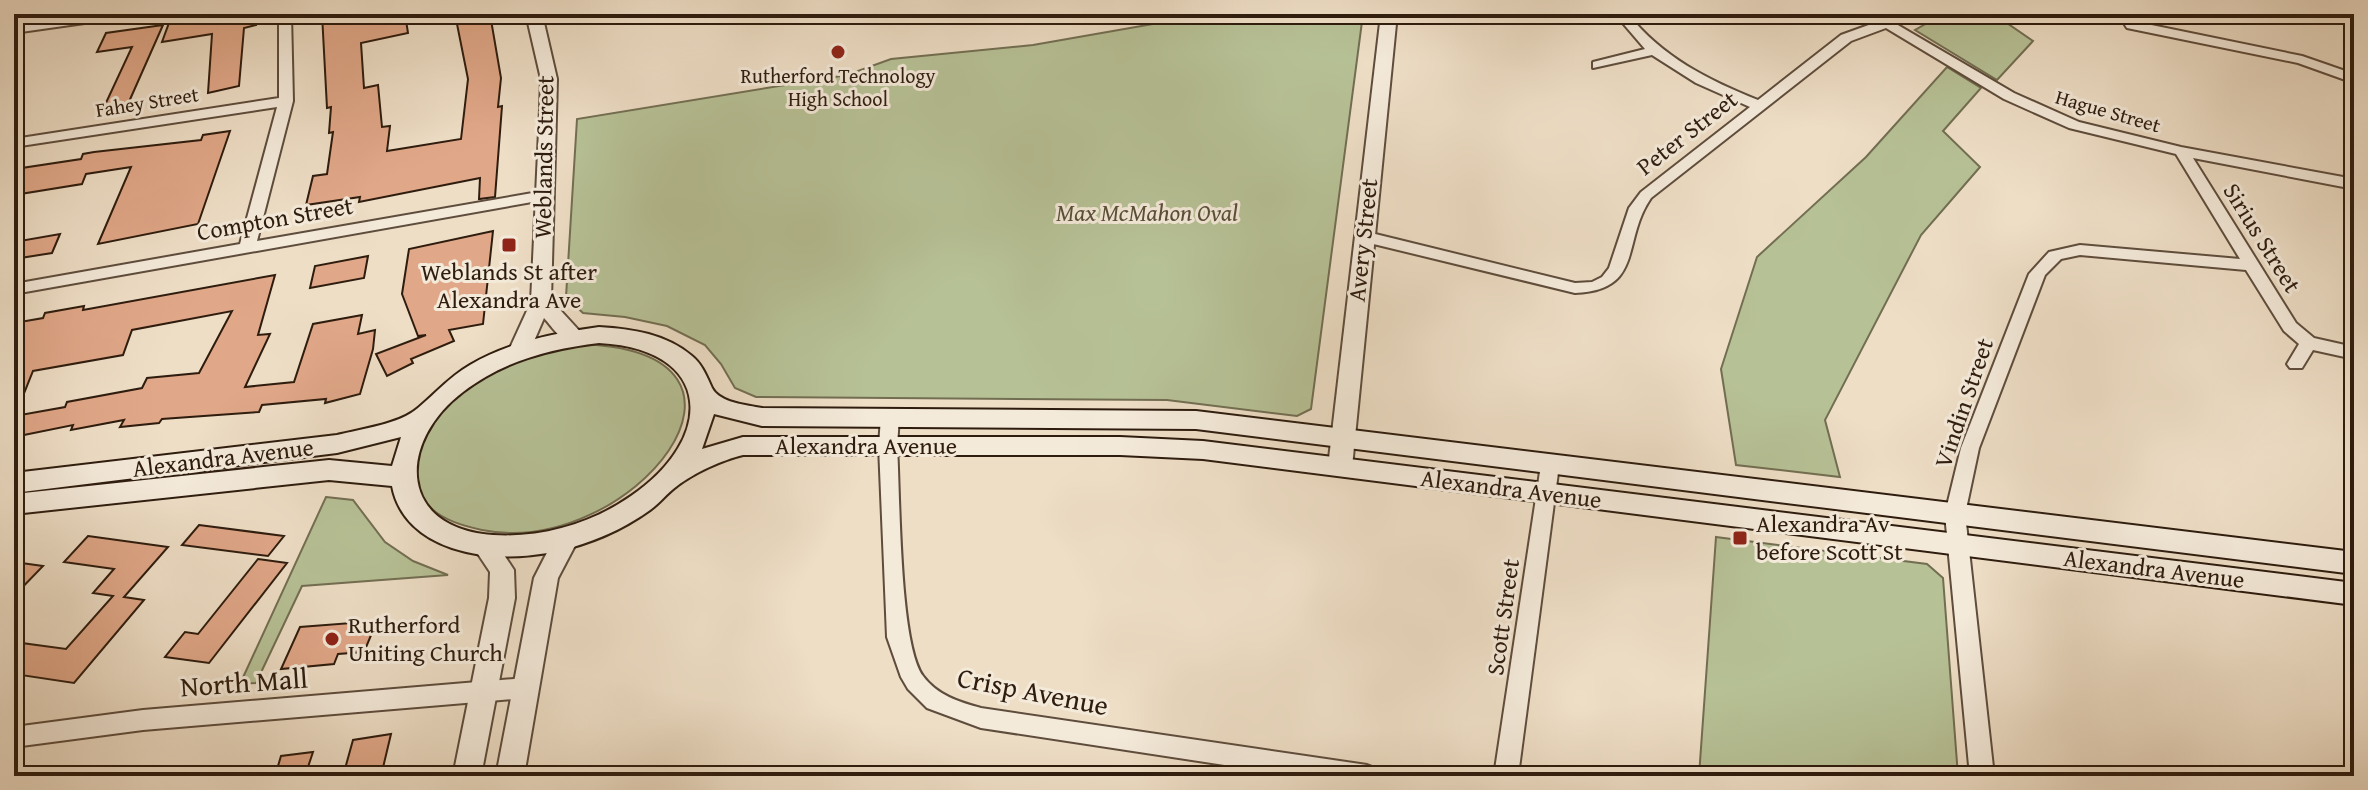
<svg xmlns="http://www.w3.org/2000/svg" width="2368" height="790" font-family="'Gentium Book Plus',serif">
	<rect width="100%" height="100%" fill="#eedec6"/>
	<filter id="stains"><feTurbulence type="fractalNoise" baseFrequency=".0025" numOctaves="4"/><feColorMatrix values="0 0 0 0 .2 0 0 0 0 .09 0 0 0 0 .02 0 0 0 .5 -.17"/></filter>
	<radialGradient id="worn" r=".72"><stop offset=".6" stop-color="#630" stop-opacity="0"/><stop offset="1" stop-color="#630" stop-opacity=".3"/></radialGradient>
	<!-- green -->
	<g fill="#b7c196" stroke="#726e52" stroke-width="2">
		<path d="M1210,14H1363L1311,409L1297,416L1167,400L756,397L735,388L721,364L705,345L667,326L625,317L583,313L566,297L577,119L847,75L891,59L1033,45Z"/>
		<path d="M1943,14H2010L2007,23L2033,41L1997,80L1915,30Z"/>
		<path d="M1947,67L1981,88L1943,131L1980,167L1921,235L1825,420L1840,477L1736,465L1721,369L1757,257L1866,157Z"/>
		<path d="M578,344C800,350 630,560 482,530C464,526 441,520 428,505C394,466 432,410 466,387C501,363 537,352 578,344Z"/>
		<path d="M326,497L353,500L385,542L413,561L448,575L302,586L256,683L240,684Z"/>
		<path d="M1716,537L1927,564L1943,578L1958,776H1699Z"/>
	</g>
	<!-- building -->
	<g fill="#e0a788" stroke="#2e1c0e" stroke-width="2" fill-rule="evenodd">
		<path d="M222,14H254L256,25L244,28L239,86L208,93L212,34L162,42L169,23Z"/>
		<path d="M322,14H405L408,33L361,43L364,88L378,85L382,127L390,126L387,151L461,139L468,79L455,14H490L501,78L498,107L502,106L495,197L479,199L480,178L359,202L360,197L306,205L313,176L327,174L333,132L329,133L331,107L327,108Z"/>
		<path d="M163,25L128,104L104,107L132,47L97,52L106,33Z"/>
		<path d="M230,131L198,224L98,244L131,167L86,174L82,184L14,195V185L22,168L81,159L83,154L94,152L201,140L203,135Z"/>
		<path d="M493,231L483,324L449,330L454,341L411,359L413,363L387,376L376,354L426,335L418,336L402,294L409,249Z"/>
		<path d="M60,234L52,253L14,259V242Z"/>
		<path d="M368,256L364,278L310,288L315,266Z"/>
		<path d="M275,275L258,335L270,334L245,387L294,382L313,324L362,315L358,334L375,330L373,349L360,394L325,403L326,399L262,405L259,412L162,419L159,423L120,427L124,420L71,430L73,425L14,437V323L43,318L45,313L84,306L83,310ZM232,311L199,373L147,378L142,388L67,402L65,407L15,416L33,371L123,355L132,330Z"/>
		<path d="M199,525L284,536L268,556L182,545Z"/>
		<path d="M88,536L168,547L124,597L144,600L74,683L14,674V642L66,649L113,596L93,593L114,569L64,562Z"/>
		<path d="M258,559L287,563L209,663L165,657L185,632L198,634Z"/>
		<path d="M14,562L43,566L14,596Z"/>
		<path d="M377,621L364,652L338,654L334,664L281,669L300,627Z"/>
		<path d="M391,734L381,776H343L353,740Z"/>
		<path d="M313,752L305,776H275L281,756Z"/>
	</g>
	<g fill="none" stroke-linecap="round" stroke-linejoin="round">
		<!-- minor casing -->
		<g stroke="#5e4c3c" stroke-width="4">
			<g id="minor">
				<path d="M92,14H126L120,18L14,33V25Z"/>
				<path d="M279,14H291L293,101L257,241L544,191L552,196L549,199L14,294V284L240,244L277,107L14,147V139L279,98Z"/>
				<path d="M1615,14H1628C1662,57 1708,80 1758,100L1841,35L1877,22L1873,18L1879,14L2014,93L2079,122L2181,147L2354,179V189L2193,158L2296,323L2314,338L2354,347V359L2313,350L2302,368H2290L2287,364L2299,344L2284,331L2246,270L2080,255L2061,259L2045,275L1979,448L1965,514L1994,776H1970L1945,514L1961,448L2029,274L2049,252L2080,245L2240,259L2176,154L2069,128L2004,99L1886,28L1851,41L1651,198C1621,241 1645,290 1575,293L1357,240L1355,236L1363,231L1575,283L1592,282L1602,277L1609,268L1629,208L1641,192L1750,107L1696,83L1652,55L1593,68V62L1645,49Z"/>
				<path d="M2132,21L2302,56L2354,74V83L2298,63L2127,28L2125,25Z"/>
				<path d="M890,410L899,417L897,446C900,493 899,643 923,676C937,695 959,702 981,708L1367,765L1375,768L1379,776H1297L981,728L927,708L908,689L901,677L887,637L879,446L881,417Z"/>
				<path d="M1550,458L1557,460L1559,465L1518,776H1494L1541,465L1543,460Z"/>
				<path d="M526,678L534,681L537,688L534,695L526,698L143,730L14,747V727L143,710Z"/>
			</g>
		</g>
		<!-- tertiary casing -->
		<g stroke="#5e4c3c" stroke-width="4">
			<g id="tertiary">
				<path d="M526,14H542L557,79L551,300L585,337L581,342C564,347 555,330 544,318L528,355H512L509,350L531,302L540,109L541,79Z"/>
				<path d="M1381,14H1397L1352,467L1348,473L1340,476L1332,473L1328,467Z"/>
				<path d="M567,528L576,531L579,538L558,578L524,776H496L534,578L558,531Z"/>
				<path d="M484,535L493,538L514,570L515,598L481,776H453L489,598L490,572L472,545L475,538Z"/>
			</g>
		</g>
		<!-- secondary casing -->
		<g stroke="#2e1c0e" stroke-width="4">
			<path id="secondary" d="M599,327C633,329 666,334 692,356C702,364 707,377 712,388C720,403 747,405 762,408L1196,411L2354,552V574L1196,429L762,426L714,414L702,449L743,437H1120L1203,441L2354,583V605L1203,459L1120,455H743C722,460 694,473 677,486C667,493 660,503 650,510C596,549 516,569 452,548C422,538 398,518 392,486L329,480L14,514V494L329,460L392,466L401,437L337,453L14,493V473L337,435C361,429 400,424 418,408C436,393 449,377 470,365C509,342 555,333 599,327ZM599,343C715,349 715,439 631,496C591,524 541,538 493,535C396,528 398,441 463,392C503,361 550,349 599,343Z"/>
		</g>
		<!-- minor -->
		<use href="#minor" fill="#f4eada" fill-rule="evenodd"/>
		<!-- tertiary -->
		<use href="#tertiary" fill="#f4eada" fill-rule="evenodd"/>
		<!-- secondary -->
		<use href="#secondary" fill="#f4eada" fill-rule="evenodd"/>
	</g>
	<!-- markers -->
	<g fill="#8f2418" stroke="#f4eada" stroke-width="3">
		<circle cx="838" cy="52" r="8"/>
		<rect x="501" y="237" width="16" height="16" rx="4"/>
		<rect x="1732" y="530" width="16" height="16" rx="4"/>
		<circle cx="332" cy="639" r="8"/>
	</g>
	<g text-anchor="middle" stroke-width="6" stroke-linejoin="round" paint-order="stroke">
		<!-- far-poi labels -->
		<g font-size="20" fill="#2e1c0e" stroke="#f4eada">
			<text x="838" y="83">Rutherford Technology<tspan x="838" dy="23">High School</tspan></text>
		</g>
		<!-- far-street labels -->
		<g font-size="20" fill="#2e1c0e" stroke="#f4eada">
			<text transform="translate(147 102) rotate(-9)" y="7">Fahey Street</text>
			<text transform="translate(2108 111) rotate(16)" y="7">Hague Street</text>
		</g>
		<!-- street labels -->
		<g font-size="24" fill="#2e1c0e" stroke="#f4eada">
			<text transform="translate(1687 133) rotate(-38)" y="8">Peter Street</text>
			<text transform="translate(544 157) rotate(-89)" y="8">Weblands Street</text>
			<text transform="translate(275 219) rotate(-10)" y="8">Compton Street</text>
			<text transform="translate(2262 238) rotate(58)" y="8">Sirius Street</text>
			<text transform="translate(1363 240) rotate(-84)" y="8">Avery Street</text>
			<text transform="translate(1964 403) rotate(-71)" y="8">Vindin Street</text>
			<text x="866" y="454">Alexandra Avenue</text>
			<text transform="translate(223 458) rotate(-7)" y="8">Alexandra Avenue</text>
			<text transform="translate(1511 489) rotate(7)" y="8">Alexandra Avenue</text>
			<text transform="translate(2154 569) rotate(7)" y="8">Alexandra Avenue</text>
			<text transform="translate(1503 617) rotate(-82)" y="8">Scott Street</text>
		</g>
		<!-- park labels -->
		<g font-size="24" font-style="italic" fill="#574e37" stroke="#f4eada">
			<text x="1147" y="221">Max McMahon Oval</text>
		</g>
		<!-- poi labels -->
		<g font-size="24" fill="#2e1c0e" stroke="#f4eada" text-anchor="start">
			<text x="509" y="280" text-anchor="middle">Weblands St after<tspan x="509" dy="28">Alexandra Ave</tspan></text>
			<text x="1756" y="532">Alexandra Av<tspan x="1756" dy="28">before Scott St</tspan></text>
			<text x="348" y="633">Rutherford<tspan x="348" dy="28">Uniting Church</tspan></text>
		</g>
		<!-- near-street labels -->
		<g font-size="28" fill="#2e1c0e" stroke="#f4eada">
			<text transform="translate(244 682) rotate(-4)" y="10">North Mall</text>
			<text transform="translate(1033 691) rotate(11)" y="10">Crisp Avenue</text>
		</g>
	</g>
	<!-- margin -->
	<rect width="2368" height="790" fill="none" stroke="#eedec6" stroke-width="48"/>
	<rect x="16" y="16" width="2336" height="758" fill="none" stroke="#2e1c0e" stroke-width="4"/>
	<rect x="24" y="24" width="2320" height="742" fill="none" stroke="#2e1c0e" stroke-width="2"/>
	<rect width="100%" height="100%" filter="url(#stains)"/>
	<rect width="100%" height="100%" fill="url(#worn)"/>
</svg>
